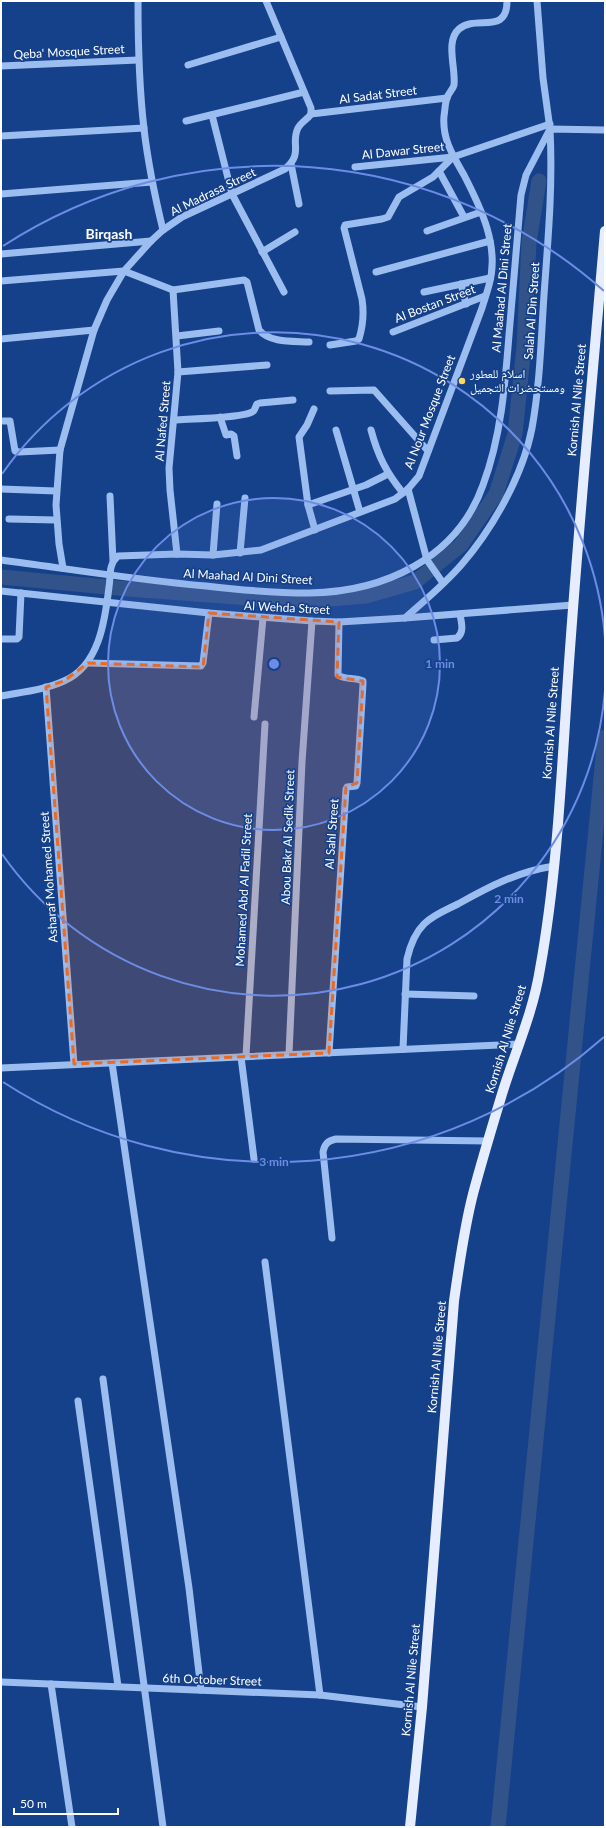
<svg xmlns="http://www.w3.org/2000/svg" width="606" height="1828" font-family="Lato,'Noto Naskh Arabic',sans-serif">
	<rect width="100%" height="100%" fill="#15418a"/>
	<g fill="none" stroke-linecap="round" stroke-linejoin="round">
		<!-- canal -->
		<g stroke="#32538a" stroke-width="15">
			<path d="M1,577L128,589L276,600H318L366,596L415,582L461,545L496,494L515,434L524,346L529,242L539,181"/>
			<path d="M498,1827L605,737"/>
		</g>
		<!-- minor -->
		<g stroke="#9cbdef" stroke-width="7">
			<path d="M138,1C138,44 139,86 144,129C148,163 155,197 163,230"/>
			<path d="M188,65L281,37"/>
			<path d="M1,66L138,60"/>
			<path d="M311,114L447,98"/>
			<path d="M212,115L232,194L284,292"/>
			<path d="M186,121L304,92"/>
			<path d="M1,136L144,128"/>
			<path d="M291,164L299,204"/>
			<path d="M355,167L453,157L550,124"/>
			<path d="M439,171L464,217"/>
			<path d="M1,194L152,182"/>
			<path d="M427,231L481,212"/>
			<path d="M262,252L295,232"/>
			<path d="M1,254L151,241"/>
			<path d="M376,272L490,241"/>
			<path d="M1,281L124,271L173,290L244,280L247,282L259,330C270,343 293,341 309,342"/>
			<path d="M461,284L466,304"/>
			<path d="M173,290L178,372L169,468L170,490L177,554"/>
			<path d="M424,292L490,278"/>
			<path d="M393,332L485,296"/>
			<path d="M177,336L219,331"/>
			<path d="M1,339L94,330"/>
			<path d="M330,345L356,341L359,339C363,326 364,312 362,299L344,228L345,225L382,219L388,217L399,197L433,177L453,157"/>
			<path d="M178,372L267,365"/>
			<path d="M330,391L374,390L428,451"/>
			<path d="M314,409L307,425L299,437L308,505L315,530"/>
			<path d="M220,417L226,435L231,434L234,436L237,456"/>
			<path d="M175,420C189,419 243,418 252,412C255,411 255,407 257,404L260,403L293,400"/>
			<path d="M1,421H10L15,451L19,452L60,450"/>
			<path d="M336,430L360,512"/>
			<path d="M371,430C378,456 386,472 403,493"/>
			<path d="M1,489L56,491"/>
			<path d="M408,489L427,560L443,583"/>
			<path d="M110,496L113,561"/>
			<path d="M308,505L366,485L388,474"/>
			<path d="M9,519L56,520"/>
			<path d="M240,553L245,498"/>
			<path d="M213,555L217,504"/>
			<path d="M1,560C69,569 137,580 206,586C240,590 275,593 309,593C383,592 457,559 483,485C501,437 505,386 509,335C513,288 517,242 521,195L526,175L550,129L543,78L537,1"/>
			<path d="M63,568L59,544L56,505L60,450L94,330L107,300L124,271L151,241L163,230L182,217L285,169C304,153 290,144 298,128C301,122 308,119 311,114V108L266,1"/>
			<path d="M1,591L209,613L312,621L339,622L405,618L573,605"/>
			<path d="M405,618C424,601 445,584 462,564C493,528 523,475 532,428C540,384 541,340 544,295C548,240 553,185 550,129L605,130"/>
			<path d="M1,639H17L19,637L21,593"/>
			<path d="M434,640L457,638C465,632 461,622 460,614"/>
			<path d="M88,663L201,666L203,663L209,613"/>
			<path d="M46,687L74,1064"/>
			<path d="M1,696C22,692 44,690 64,681C99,666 105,621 109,587C111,575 108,565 118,556L177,554L213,555L261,550L395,499L408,489L419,476L482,308C484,301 487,293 489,285C500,247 481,208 464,175C453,156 442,139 444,116C445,110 445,103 447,98C448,93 453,90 454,85C456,68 445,41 459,29C476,14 507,36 507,1"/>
			<path d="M254,717L263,618"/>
			<path d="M405,994L474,996"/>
			<path d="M403,1049L407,959C410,946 414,934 424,924C433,915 446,910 458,904C490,886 517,872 554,866"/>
			<path d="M329,1053L346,789L347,787L356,786L357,783L363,684V681C355,677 345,680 338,675L339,622"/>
			<path d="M289,1054L302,762L312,621"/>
			<path d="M246,1056L265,724"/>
			<path d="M241,1057L254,1159"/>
			<path d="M112,1063L189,1588L201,1690"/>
			<path d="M1,1068L520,1044"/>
			<path d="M332,1238L323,1152C325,1143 328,1141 336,1139L488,1141"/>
			<path d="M265,1262L320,1695"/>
			<path d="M103,1379L163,1827"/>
			<path d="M78,1401L118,1686"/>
			<path d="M1,1682L320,1695L422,1707"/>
			<path d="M51,1684L72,1827"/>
		</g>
		<!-- major -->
		<path stroke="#e5edff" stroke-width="10" d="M410,1827L422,1707L454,1301C459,1265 464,1229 473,1194C482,1160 492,1127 502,1094C515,1052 533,1013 540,969C559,864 562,756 570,649C580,510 593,370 605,231"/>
	</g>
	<!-- marked area -->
	<path fill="#ea6a24" fill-opacity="0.2" stroke="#ea6a24" stroke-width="3" stroke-dasharray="8 5" stroke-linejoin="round" d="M209,613L339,622L337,677L363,681L357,783L346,787L329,1053L74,1064L46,687L64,681L88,663L203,667Z"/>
	<!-- distance rings -->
	<circle cx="274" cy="664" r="166" fill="#6c8ce6" fill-opacity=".12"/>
	<g fill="none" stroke="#6c8ce6" stroke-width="2">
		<circle cx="274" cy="664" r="166"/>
		<path d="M605 690A332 332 0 0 1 2 854M2 474A332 332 0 0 1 605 638"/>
		<path d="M604 1037A498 498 0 0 1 3 1082M3 246A498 498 0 0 1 604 291"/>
	</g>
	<!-- markers -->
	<circle fill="#ffd95b" stroke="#15418a" stroke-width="1.5" cx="462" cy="381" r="4"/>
	<g text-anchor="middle" stroke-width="3.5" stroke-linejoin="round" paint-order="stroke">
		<!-- street labels -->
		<g font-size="12" fill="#fff" stroke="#15418a">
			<text transform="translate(69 52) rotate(-3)" y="4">Qeba' Mosque Street</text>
			<text transform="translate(378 95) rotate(-7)" y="4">Al Sadat Street</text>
			<text transform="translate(403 151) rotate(-6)" y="4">Al Dawar Street</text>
			<text transform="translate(213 192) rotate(-26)" y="4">Al Madrasa Street</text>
			<text transform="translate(502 288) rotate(-85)" y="4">Al Maahad Al Dini Street</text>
			<text transform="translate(435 304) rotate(-21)" y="4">Al Bostan Street</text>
			<text transform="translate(532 311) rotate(-86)" y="4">Salah Al Din Street</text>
			<text transform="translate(577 400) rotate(-85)" y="4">Kornish Al Nile Street</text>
			<text transform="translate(430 412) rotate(-69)" y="4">Al Nour Mosque Street</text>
			<text transform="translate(163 421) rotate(-85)" y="4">Al Nafed Street</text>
			<text transform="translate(248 577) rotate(3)" y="4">Al Maahad Al Dini Street</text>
			<text transform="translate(287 608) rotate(3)" y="4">Al Wehda Street</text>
			<text transform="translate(551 723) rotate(-86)" y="4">Kornish Al Nile Street</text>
			<text transform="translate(332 834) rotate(-86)" y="4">Al Sahl Street</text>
			<text transform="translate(288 837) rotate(-88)" y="4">Abou Bakr Al Sedik Street</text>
			<text transform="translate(49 877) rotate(-94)" y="4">Asharaf Mohamed Street</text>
			<text transform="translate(244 890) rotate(-87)" y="4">Mohamed Abd Al Fadil Street</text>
			<text transform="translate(506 1039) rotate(-73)" y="4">Kornish Al Nile Street</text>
			<text transform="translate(437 1357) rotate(-85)" y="4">Kornish Al Nile Street</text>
			<text transform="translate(212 1680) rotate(2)" y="4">6th October Street</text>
			<text transform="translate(411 1680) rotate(-85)" y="4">Kornish Al Nile Street</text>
		</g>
		<!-- poi labels -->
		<g font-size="12" fill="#fff" stroke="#15418a" text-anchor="start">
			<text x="470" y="378">اسلام للعطور<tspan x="470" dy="14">ومستحضرات التجميل</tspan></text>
		</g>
		<!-- quarter labels -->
		<g font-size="14" font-weight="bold" fill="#fff" stroke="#15418a">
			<text x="109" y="239">Birqash</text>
		</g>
	</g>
	<circle cx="274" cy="664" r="6" fill="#6c8ce6" stroke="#15418a" stroke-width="2"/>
	<g font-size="12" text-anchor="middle" font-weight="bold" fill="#6c8ce6" stroke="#15418a" stroke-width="3.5" stroke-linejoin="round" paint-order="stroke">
		<text x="440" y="668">1 min</text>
		<text x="509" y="903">2 min</text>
		<text x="274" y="1166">3 min</text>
	</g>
	<!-- border -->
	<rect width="606" height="1828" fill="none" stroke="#ffffff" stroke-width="4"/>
	<!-- scale -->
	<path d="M14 1808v6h104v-6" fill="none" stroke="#ffffff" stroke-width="2"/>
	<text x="20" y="1808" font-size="12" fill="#ffffff" stroke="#15418a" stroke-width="3" paint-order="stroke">50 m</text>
</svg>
